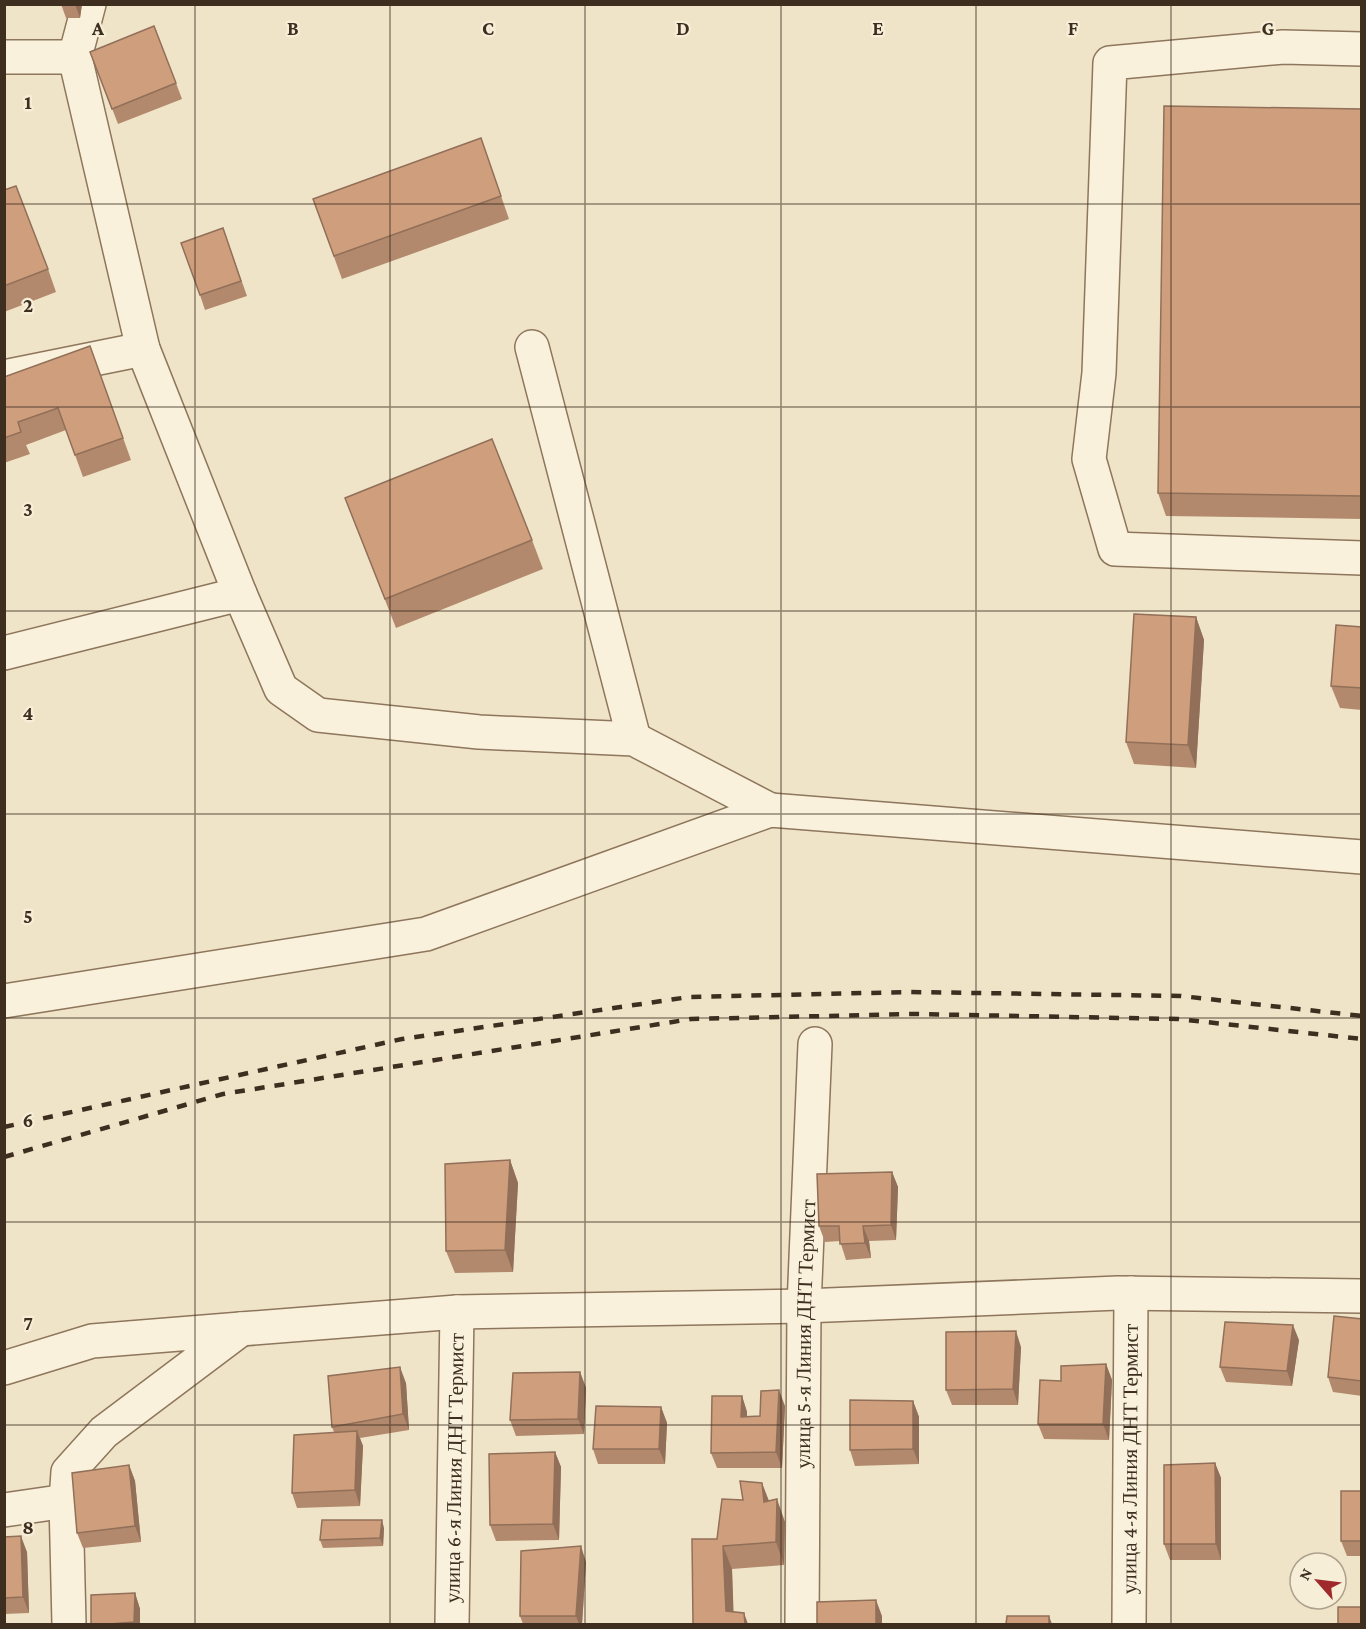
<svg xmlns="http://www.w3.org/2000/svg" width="1366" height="1629" font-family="'Crimson Pro',serif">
	<rect width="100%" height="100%" fill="#f0e4c8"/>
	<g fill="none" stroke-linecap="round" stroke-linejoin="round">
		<!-- minor casing -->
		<g stroke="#8d765c" stroke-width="36">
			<g id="minor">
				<path d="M89,4L75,57L143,349L240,594L281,689L318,715L479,732L634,739L770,810"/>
				<path d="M1362,49L1283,47L1110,63L1099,373L1089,459L1115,549L1362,558"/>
				<path d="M4,57H75"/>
				<path d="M532,347L634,739"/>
				<path d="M4,377L143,349"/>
				<path d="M4,653L240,594"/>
				<path d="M4,1001L426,934L770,810L1362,857"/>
				<path d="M241,1329L457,1312L804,1306L1118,1293L1362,1296"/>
				<path d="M4,1368L92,1341L241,1329L104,1432L68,1472L66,1501L4,1510"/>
				<path d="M66,1501L69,1624"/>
				<path id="s1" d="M452,1624L457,1312"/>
				<path id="s2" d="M802,1624L804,1306L815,1044"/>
				<path id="s3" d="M1129,1624L1131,1293"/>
			</g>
		</g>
		<!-- minor -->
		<use href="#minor" stroke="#faf1dc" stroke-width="33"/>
		<!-- rail -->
		<g stroke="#3d2e20" stroke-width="4.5" stroke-dasharray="10 10" stroke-linecap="butt">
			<path d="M4,1127L402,1039L689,997L910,992L1181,996L1362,1016"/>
			<path d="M4,1157L223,1094L691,1019L914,1014L1178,1019L1362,1039"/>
		</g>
	</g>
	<!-- wall -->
	<g fill="#b2896c">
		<path d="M61,4H82L80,18H66Z"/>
		<path d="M96,67L176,83L182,99L118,124Z"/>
		<path d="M1362,109V519L1166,516L1158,493Z"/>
		<path d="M481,138L509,219L342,279L313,199Z"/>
		<path d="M4,190L48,269L56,292L4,312Z"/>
		<path d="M223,228L247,296L205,310L200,295Z"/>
		<path d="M90,346L131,460L83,477L66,430L26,445L30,454L4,463V377Z"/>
		<path d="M345,498L532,540L543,569L396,628Z"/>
		<path d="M1196,617L1204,640L1196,768L1134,764L1126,742Z"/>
		<path d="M1362,627V710L1340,708L1331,686Z"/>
		<path d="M510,1160L518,1183L513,1272L455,1273L446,1251Z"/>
		<path d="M892,1172L898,1187L896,1240L869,1241L871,1258L846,1260L840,1241L825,1242L819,1226Z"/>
		<path d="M1362,1319V1396L1333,1392L1328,1377Z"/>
		<path d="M1299,1340L1292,1386L1226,1382L1220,1367Z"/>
		<path d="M1021,1347L1018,1405H952L946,1390Z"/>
		<path d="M1106,1364L1112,1380L1109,1440L1044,1439L1038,1424L1061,1381Z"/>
		<path d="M580,1372L586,1388L584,1434L516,1436L510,1420Z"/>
		<path d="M406,1383L409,1430L360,1438L363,1446L360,1506L297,1508L292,1493L334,1432L332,1427Z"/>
		<path d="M742,1396L747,1412V1416H760L785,1406L782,1468H717L711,1453Z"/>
		<path d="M913,1401L919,1417V1464L855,1466L850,1450Z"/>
		<path d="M661,1407L667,1423L665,1464H598L593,1449Z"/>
		<path d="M555,1452L561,1467L559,1540L496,1541L490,1525Z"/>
		<path d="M1215,1463L1221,1478V1560H1170L1164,1544Z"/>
		<path d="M129,1465L135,1481L141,1542L83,1548L77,1533Z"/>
		<path d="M1362,1491V1556H1347L1341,1541Z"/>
		<path d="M743,1500L769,1501L785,1522L784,1565L732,1569L733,1612L693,1624L717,1539Z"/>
		<path d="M384,1528L383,1546L323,1548L320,1540Z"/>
		<path d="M4,1537L27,1552L29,1613L4,1614Z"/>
		<path d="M586,1562L582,1624H523L520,1616Z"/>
		<path d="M135,1593L140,1609V1624H91Z"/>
	</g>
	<!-- shaded-wall -->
	<g fill="#916f58">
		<path d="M75,4H82L80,18Z"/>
		<path d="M1196,617L1204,640L1196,768L1188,745Z"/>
		<path d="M510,1160L518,1183L513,1272L505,1250Z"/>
		<path d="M892,1172L898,1187L896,1240L891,1225Z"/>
		<path d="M863,1226L869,1241L871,1258L865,1243Z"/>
		<path d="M1293,1325L1299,1340L1292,1386L1287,1371Z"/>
		<path d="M1016,1331L1021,1347L1018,1405L1013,1389Z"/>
		<path d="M1106,1364L1112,1380L1109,1440L1103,1424Z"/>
		<path d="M400,1367L406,1383L409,1430L403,1414Z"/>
		<path d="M580,1372L586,1388L584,1434L578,1419Z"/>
		<path d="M779,1390L785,1406L782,1468L776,1452Z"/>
		<path d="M742,1396L747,1412V1432L741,1417Z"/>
		<path d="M913,1401L919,1417V1464L913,1449Z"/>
		<path d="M661,1407L667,1423L665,1464L659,1449Z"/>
		<path d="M357,1431L363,1446L360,1506L355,1490Z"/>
		<path d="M555,1452L561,1467L559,1540L553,1524Z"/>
		<path d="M1215,1463L1221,1478V1560L1216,1544Z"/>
		<path d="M129,1465L135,1481L141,1542L135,1526Z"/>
		<path d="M762,1483L771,1506L764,1502Z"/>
		<path d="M777,1499L785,1522L784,1565L776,1542Z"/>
		<path d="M382,1520L384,1528L383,1546L380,1538Z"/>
		<path d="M21,1536L27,1552L29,1613L23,1597Z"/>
		<path d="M581,1546L586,1562L582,1624H579L576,1616Z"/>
		<path d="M723,1546L732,1569L734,1624L726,1611Z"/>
		<path d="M135,1593L140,1609V1624H135L134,1622Z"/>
		<path d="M876,1600L882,1616V1624H876Z"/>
		<path d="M744,1613L748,1624H745Z"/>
		<path d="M1049,1616L1052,1624H1049Z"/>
	</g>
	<!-- building -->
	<g fill="#cf9f7d" stroke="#916f58" stroke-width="1.5">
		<path d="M154,26L176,83L112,109L90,52Z"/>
		<path d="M1164,106L1362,109V496L1158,493Z"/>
		<path d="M481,138L501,196L334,256L313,199Z"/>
		<path d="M16,186L48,269L4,286V190Z"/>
		<path d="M223,228L241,281L200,295L181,243Z"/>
		<path d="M90,346L123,438L75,455L58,408L18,422L21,432L4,438V377Z"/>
		<path d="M492,439L532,540L385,599L345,498Z"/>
		<path d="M1134,614L1196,617L1188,745L1126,742Z"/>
		<path d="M1336,625L1362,627V688L1331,686Z"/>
		<path d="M510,1160L505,1250L446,1251L445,1164Z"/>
		<path d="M892,1172L891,1225L863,1226L865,1243L840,1244L839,1226H819L817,1174Z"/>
		<path d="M1334,1316L1362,1319V1381L1328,1377Z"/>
		<path d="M1225,1322L1293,1325L1287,1371L1220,1367Z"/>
		<path d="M1016,1331L1013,1389L946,1390V1332Z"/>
		<path d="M1106,1364L1103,1424H1038L1040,1380L1061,1381V1366Z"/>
		<path d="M400,1367L403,1414L332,1427L328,1376Z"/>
		<path d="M580,1372L578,1419L510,1420L513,1373Z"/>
		<path d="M779,1390L776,1452L711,1453L712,1396H742L741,1417L760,1416L761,1391Z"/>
		<path d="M850,1400L913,1401V1449L850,1450Z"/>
		<path d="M596,1406L661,1407L659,1449H593Z"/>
		<path d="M357,1431L355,1490L292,1493L294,1435Z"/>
		<path d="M555,1452L553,1524L490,1525L489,1454Z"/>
		<path d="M1215,1463L1216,1544H1164V1465Z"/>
		<path d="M129,1465L135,1526L77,1533L72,1473Z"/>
		<path d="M740,1481L762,1483L764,1502L777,1499L776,1542L723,1546L726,1611L744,1613L745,1624H693L692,1539H717L722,1499L743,1500Z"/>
		<rect x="1341" y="1491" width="21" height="50"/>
		<path d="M322,1520H382L380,1538L320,1540Z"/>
		<path d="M21,1536L23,1597L4,1598V1537Z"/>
		<path d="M581,1546L576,1616H520L521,1551Z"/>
		<path d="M135,1593L134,1622L110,1624H91V1595Z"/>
		<path d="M876,1600V1624H817V1602Z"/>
		<rect x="1338" y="1607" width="24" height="17"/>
		<path d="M1007,1616H1049V1624H1006Z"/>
	</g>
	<!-- grid -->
	<path fill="none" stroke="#3d2e20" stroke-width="1.5" stroke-opacity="0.55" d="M195,4V1624M390,4V1624M585,4V1624M781,4V1624M976,4V1624M1171,4V1624M4,204H1362M4,407H1362M4,611H1362M4,814H1362M4,1018H1362M4,1222H1362M4,1425H1362"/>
	<g text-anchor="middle" stroke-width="4.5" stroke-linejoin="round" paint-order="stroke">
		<!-- street labels -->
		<g font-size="21" fill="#3d2e20" stroke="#f7eed8">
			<text dy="7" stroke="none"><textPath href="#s2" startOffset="290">улица 5-я Линия ДНТ Термист</textPath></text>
			<text dy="7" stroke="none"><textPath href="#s3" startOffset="165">улица 4-я Линия ДНТ Термист</textPath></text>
			<text dy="7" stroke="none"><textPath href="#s1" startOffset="156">улица 6-я Линия ДНТ Термист</textPath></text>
		</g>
	</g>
	<g font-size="20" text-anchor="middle" font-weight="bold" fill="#3d2e20" stroke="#f7eed8" stroke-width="4.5" stroke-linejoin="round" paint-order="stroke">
		<text x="98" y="35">A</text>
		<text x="293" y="35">B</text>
		<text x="488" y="35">C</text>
		<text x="683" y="35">D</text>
		<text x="878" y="35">E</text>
		<text x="1073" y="35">F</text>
		<text x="1268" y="35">G</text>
		<text x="28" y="109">1</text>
		<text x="28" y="312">2</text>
		<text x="28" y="516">3</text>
		<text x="28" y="720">4</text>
		<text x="28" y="923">5</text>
		<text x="28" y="1127">6</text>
		<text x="28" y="1330">7</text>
		<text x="28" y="1534">8</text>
	</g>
	<!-- border -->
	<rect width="1366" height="1629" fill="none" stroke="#3d2e20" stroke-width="12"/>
	<!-- north arrow -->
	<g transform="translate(1318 1581) rotate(298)"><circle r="28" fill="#f7eed8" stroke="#ada18e" stroke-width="1.5"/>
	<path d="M0-4.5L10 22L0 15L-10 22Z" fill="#9e2a2b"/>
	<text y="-9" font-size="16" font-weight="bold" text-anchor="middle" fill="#3d2e20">N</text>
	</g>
</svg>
